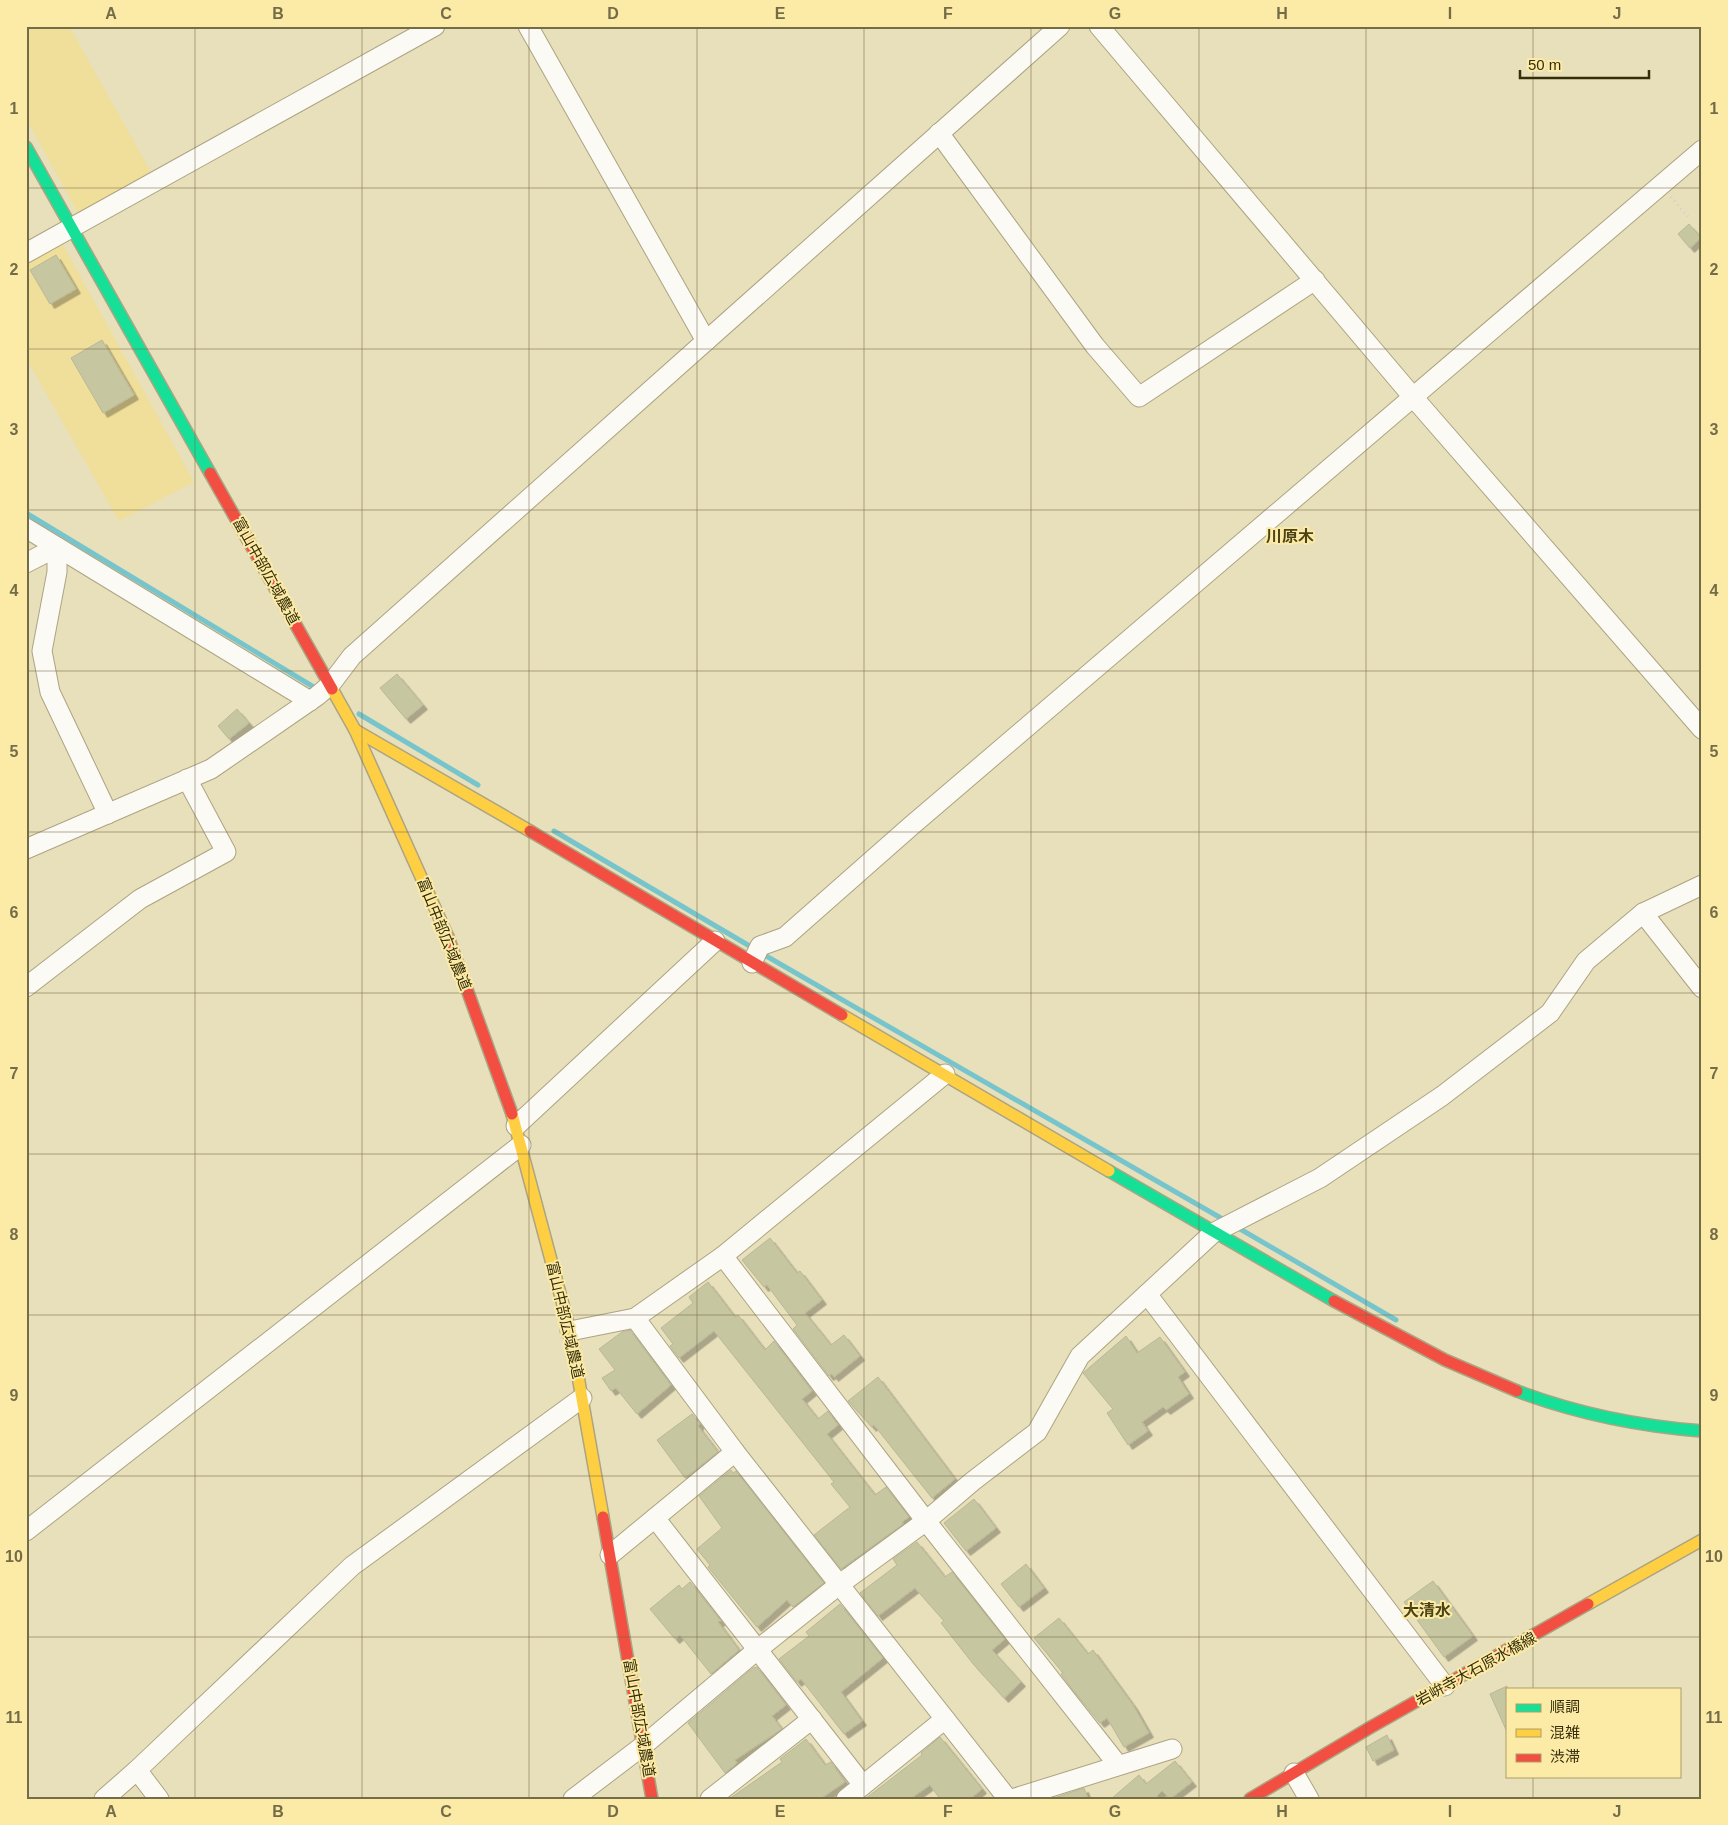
<svg xmlns="http://www.w3.org/2000/svg" width="1728" height="1825" font-family="Helvetica,'Noto Sans JP',sans-serif">
	<defs>
		<filter id="shadow"><feDropShadow dx="4.5" dy="4.5" stdDeviation="0" flood-color="#0004"/></filter>
	</defs>
	<rect width="100%" height="100%" fill="#e8dfbb"/>
	<!-- built -->
	<g fill="#f0df9a">
		<path d="M26,26H69L152,174L79,215L26,118Z"/>
		<path d="M62,243L194,482L119,521L26,358V263Z"/>
	</g>
	<g fill="none" stroke-linecap="round" stroke-linejoin="round">
		<!-- stream -->
		<g stroke="#77c5cc" stroke-width="5">
			<path d="M26,513L317,689"/>
			<path d="M359,714L478,785"/>
			<path d="M554,831L753,948"/>
			<path d="M761,953L1226,1221"/>
			<path d="M1235,1226L1396,1320"/>
		</g>
	</g>
	<!-- building -->
	<g fill="#c6c6a0" stroke="#b9b897" filter="url(#shadow)">
		<path d="M1689,224L1701,238L1690,248L1678,234Z"/>
		<path d="M56,255L76,289L50,304L30,270Z"/>
		<path d="M102,340L134,395L103,413L71,358Z"/>
		<path d="M397,674L423,705L406,719L380,688Z"/>
		<path d="M237,709L249,723L229,739L218,726Z"/>
		<path d="M770,1238L797,1273L800,1271L822,1300L805,1313L831,1345L844,1335L860,1356L834,1377L832,1374L829,1376L793,1329L797,1325L767,1285L764,1287L742,1260Z"/>
		<path d="M708,1282L735,1317L738,1315L765,1350L774,1341L812,1391L802,1399L818,1419L828,1411L838,1425L827,1434L875,1495L886,1487L909,1517L902,1522L903,1524L841,1569L814,1535L850,1507L831,1484L834,1482L714,1331L679,1358L670,1346L673,1344L661,1328L693,1303L689,1297Z"/>
		<path d="M630,1330L671,1385L637,1414L616,1388L611,1391L602,1378L615,1370L599,1349L622,1332Z"/>
		<path d="M1126,1336L1137,1353L1160,1337L1185,1372L1178,1377L1189,1394L1166,1410L1163,1407L1142,1422L1148,1431L1128,1445L1107,1413L1113,1409L1083,1373Z"/>
		<path d="M878,1377L955,1479L932,1498L874,1425L872,1427L848,1401Z"/>
		<path d="M692,1414L700,1424L698,1426L718,1452L685,1478L657,1440Z"/>
		<path d="M731,1470L733,1473L736,1471L824,1583L793,1607L787,1600L757,1627L708,1567L710,1565L697,1549L722,1528L699,1496Z"/>
		<path d="M974,1499L996,1528L966,1551L944,1523Z"/>
		<path d="M917,1542L945,1577L952,1572L1005,1639L992,1650L1021,1682L1004,1698L974,1665L941,1623L944,1621L915,1588L878,1616L860,1593L897,1565L893,1559Z"/>
		<path d="M1026,1564L1044,1588L1019,1607L1001,1584Z"/>
		<path d="M1433,1581L1473,1636L1444,1657L1404,1602Z"/>
		<path d="M690,1582L721,1621L718,1622L739,1650L711,1674L680,1635L675,1639L650,1609L679,1585L682,1589Z"/>
		<path d="M840,1604L883,1658L841,1692L862,1721L844,1734L801,1679L797,1682L779,1659L809,1636L806,1632Z"/>
		<path d="M1059,1618L1088,1654L1093,1650L1133,1705L1149,1733L1124,1747L1107,1718L1100,1723L1072,1689L1061,1674L1063,1673L1034,1638Z"/>
		<path d="M757,1667L786,1705L772,1716L782,1729L735,1760L737,1763L725,1773L688,1723L753,1668Z"/>
		<path d="M1507,1686V1732L1490,1694Z"/>
		<path d="M1387,1735L1394,1750L1373,1761L1366,1747Z"/>
		<path d="M940,1737L982,1789L970,1799H940L930,1785L910,1799H865L922,1755L921,1753Z"/>
		<path d="M806,1739L825,1765L831,1762L845,1782L820,1799H729L782,1762L780,1759Z"/>
		<path d="M1175,1761L1192,1782L1170,1799L1162,1791L1157,1796L1159,1799H1111L1139,1775L1146,1784Z"/>
		<path d="M1084,1788L1088,1799H1051Z"/>
	</g>
	<g fill="none" stroke-linecap="round" stroke-linejoin="round">
		<!-- street casing -->
		<g stroke="#aca482" stroke-width="21">
			<g id="street">
				<path d="M528,26L706,341"/>
				<path d="M1099,26L1413,397L1702,729"/>
				<path d="M939,133L1095,346L1139,397L1315,280"/>
				<path d="M26,253L435,26"/>
				<path d="M26,528L310,701"/>
				<path d="M26,563L57,547V572L42,651L50,692L108,814"/>
				<path d="M26,849L211,769L317,696L330,685L352,656L1060,26"/>
				<path d="M1643,913L1702,988"/>
				<path d="M752,963L760,946L785,937L911,826L1702,150"/>
				<path d="M26,987L140,899L226,852L187,779"/>
				<path d="M516,1126L715,941"/>
				<path d="M723,1256L945,1074"/>
				<path d="M1147,1294L1445,1686"/>
				<path d="M635,1318L723,1256L926,1521L1118,1765"/>
				<path d="M570,1331L635,1318L735,1452L1008,1799"/>
				<path d="M655,1518L863,1785"/>
				<path d="M26,1531L521,1145"/>
				<path d="M610,1555L735,1452"/>
				<path d="M137,1770L352,1566L582,1398"/>
				<path d="M1294,1773L1309,1799"/>
				<path d="M104,1799L137,1770L159,1799"/>
				<path d="M573,1799L644,1745L757,1650L840,1584L926,1521L973,1481L1037,1432L1080,1356L1213,1233L1320,1178L1442,1096L1550,1013L1586,961L1643,913L1702,885"/>
				<path d="M710,1799L812,1719"/>
				<path d="M846,1799L945,1719"/>
				<path d="M1012,1799L1172,1749"/>
			</g>
		</g>
		<!-- fast casing -->
		<g stroke="#aca482" stroke-width="14">
			<g id="fast">
				<path d="M26,147L210,473"/>
				<path d="M1109,1171L1334,1301"/>
				<path d="M1517,1391C1578,1414 1638,1426 1702,1431"/>
			</g>
		</g>
		<!-- slow casing -->
		<g stroke="#aca482" stroke-width="14">
			<g id="slow">
				<path d="M332,689L355,730L448,937"/>
				<path d="M355,730L530,831"/>
				<path d="M842,1015L1109,1171"/>
				<path d="M512,1114L570,1331L603,1517"/>
				<path d="M1588,1604L1702,1540"/>
			</g>
		</g>
		<!-- jam casing -->
		<g stroke="#aca482" stroke-width="14">
			<g id="jam">
				<path d="M210,473L332,689"/>
				<path d="M530,831L842,1015"/>
				<path d="M448,937L512,1114"/>
				<path d="M1334,1301L1445,1360L1517,1391"/>
				<path d="M603,1517L652,1799"/>
				<path d="M1250,1799L1371,1727L1588,1604"/>
			</g>
		</g>
		<!-- path -->
		<path stroke="#d4d1c5" stroke-width="3" stroke-dasharray="1 4" stroke-linecap="butt" d="M1671,197L1688,217"/>
		<!-- street -->
		<use href="#street" stroke="#fcfaf5" stroke-width="19"/>
		<!-- fast -->
		<use href="#fast" stroke="#16e098" stroke-width="11"/>
		<!-- slow -->
		<use href="#slow" stroke="#ffcf43" stroke-width="11"/>
		<!-- jam -->
		<use href="#jam" stroke="#f24e42" stroke-width="11"/>
	</g>
	<!-- grid -->
	<path fill="none" stroke="#746c47" stroke-width="1" stroke-opacity="0.55" d="M195,26V1799M362,26V1799M529,26V1799M697,26V1799M864,26V1799M1031,26V1799M1199,26V1799M1366,26V1799M1533,26V1689M26,188H1702M26,349H1702M26,510H1702M26,671H1702M26,832H1702M26,993H1702M26,1154H1702M26,1315H1702M26,1476H1702M26,1637H1702M1533,1776V1799"/>
	<g text-anchor="middle" stroke-width="4" stroke-linejoin="round" paint-order="stroke">
		<!-- street labels -->
		<g font-size="15" fill="#362e08" stroke="#fceba7">
			<text transform="translate(266 571) rotate(61)" y="5">富山中部広域農道</text>
			<text transform="translate(444 934) rotate(68)" y="5">富山中部広域農道</text>
			<text transform="translate(565 1320) rotate(77)" y="5">富山中部広域農道</text>
			<text transform="translate(1476 1669) rotate(-29)" y="5">岩峅寺大石原水橋線</text>
			<text transform="translate(639 1718) rotate(80)" y="5">富山中部広域農道</text>
		</g>
		<!-- neighbourhood labels -->
		<g font-size="16" font-weight="bold" fill="#4e4315" stroke="#fceba7">
			<text x="1290" y="542">川原木</text>
			<text x="1427" y="1616">大清水</text>
		</g>
	</g>
	<!-- border -->
	<rect width="1728" height="1825" fill="none" stroke="#fceba7" stroke-width="55"/>
	<!-- legend -->
	<rect x="1506" y="1688" width="175" height="90" fill="#fceba7" stroke="#ad9f67"/>
	<rect x="1516" y="1704" width="25" height="8" fill="#16e098" stroke="#ad9f67"/>
	<text x="1550" y="1712" font-size="15" fill="#362e08">順調</text>
	<rect x="1516" y="1729" width="25" height="8" fill="#ffcf43" stroke="#ad9f67"/>
	<text x="1550" y="1738" font-size="15" fill="#362e08">混雑</text>
	<rect x="1516" y="1754" width="25" height="8" fill="#f24e42" stroke="#ad9f67"/>
	<text x="1550" y="1762" font-size="15" fill="#362e08">渋滞</text>
	<!-- scale -->
	<path d="M1520 70v8h129v-8" fill="none" stroke="#362e08" stroke-width="2.5"/>
	<text x="1528" y="70" font-size="15" fill="#362e08" stroke="#fceba7" stroke-width="4" paint-order="stroke">50 m</text>
	<rect x="28" y="28" width="1672" height="1770" fill="none" stroke="#746c47" stroke-width="2"/>
	<g font-size="16" text-anchor="middle" font-weight="bold" fill="#746c47">
		<text x="111" y="19">A</text>
		<text x="278" y="19">B</text>
		<text x="446" y="19">C</text>
		<text x="613" y="19">D</text>
		<text x="780" y="19">E</text>
		<text x="948" y="19">F</text>
		<text x="1115" y="19">G</text>
		<text x="1282" y="19">H</text>
		<text x="1450" y="19">I</text>
		<text x="1617" y="19">J</text>
		<text x="14" y="114">1</text>
		<text x="1714" y="114">1</text>
		<text x="14" y="275">2</text>
		<text x="1714" y="275">2</text>
		<text x="14" y="435">3</text>
		<text x="1714" y="435">3</text>
		<text x="14" y="596">4</text>
		<text x="1714" y="596">4</text>
		<text x="14" y="757">5</text>
		<text x="1714" y="757">5</text>
		<text x="14" y="918">6</text>
		<text x="1714" y="918">6</text>
		<text x="14" y="1079">7</text>
		<text x="1714" y="1079">7</text>
		<text x="14" y="1240">8</text>
		<text x="1714" y="1240">8</text>
		<text x="14" y="1401">9</text>
		<text x="1714" y="1401">9</text>
		<text x="14" y="1562">10</text>
		<text x="1714" y="1562">10</text>
		<text x="14" y="1723">11</text>
		<text x="1714" y="1723">11</text>
		<text x="111" y="1817">A</text>
		<text x="278" y="1817">B</text>
		<text x="446" y="1817">C</text>
		<text x="613" y="1817">D</text>
		<text x="780" y="1817">E</text>
		<text x="948" y="1817">F</text>
		<text x="1115" y="1817">G</text>
		<text x="1282" y="1817">H</text>
		<text x="1450" y="1817">I</text>
		<text x="1617" y="1817">J</text>
	</g>
</svg>
